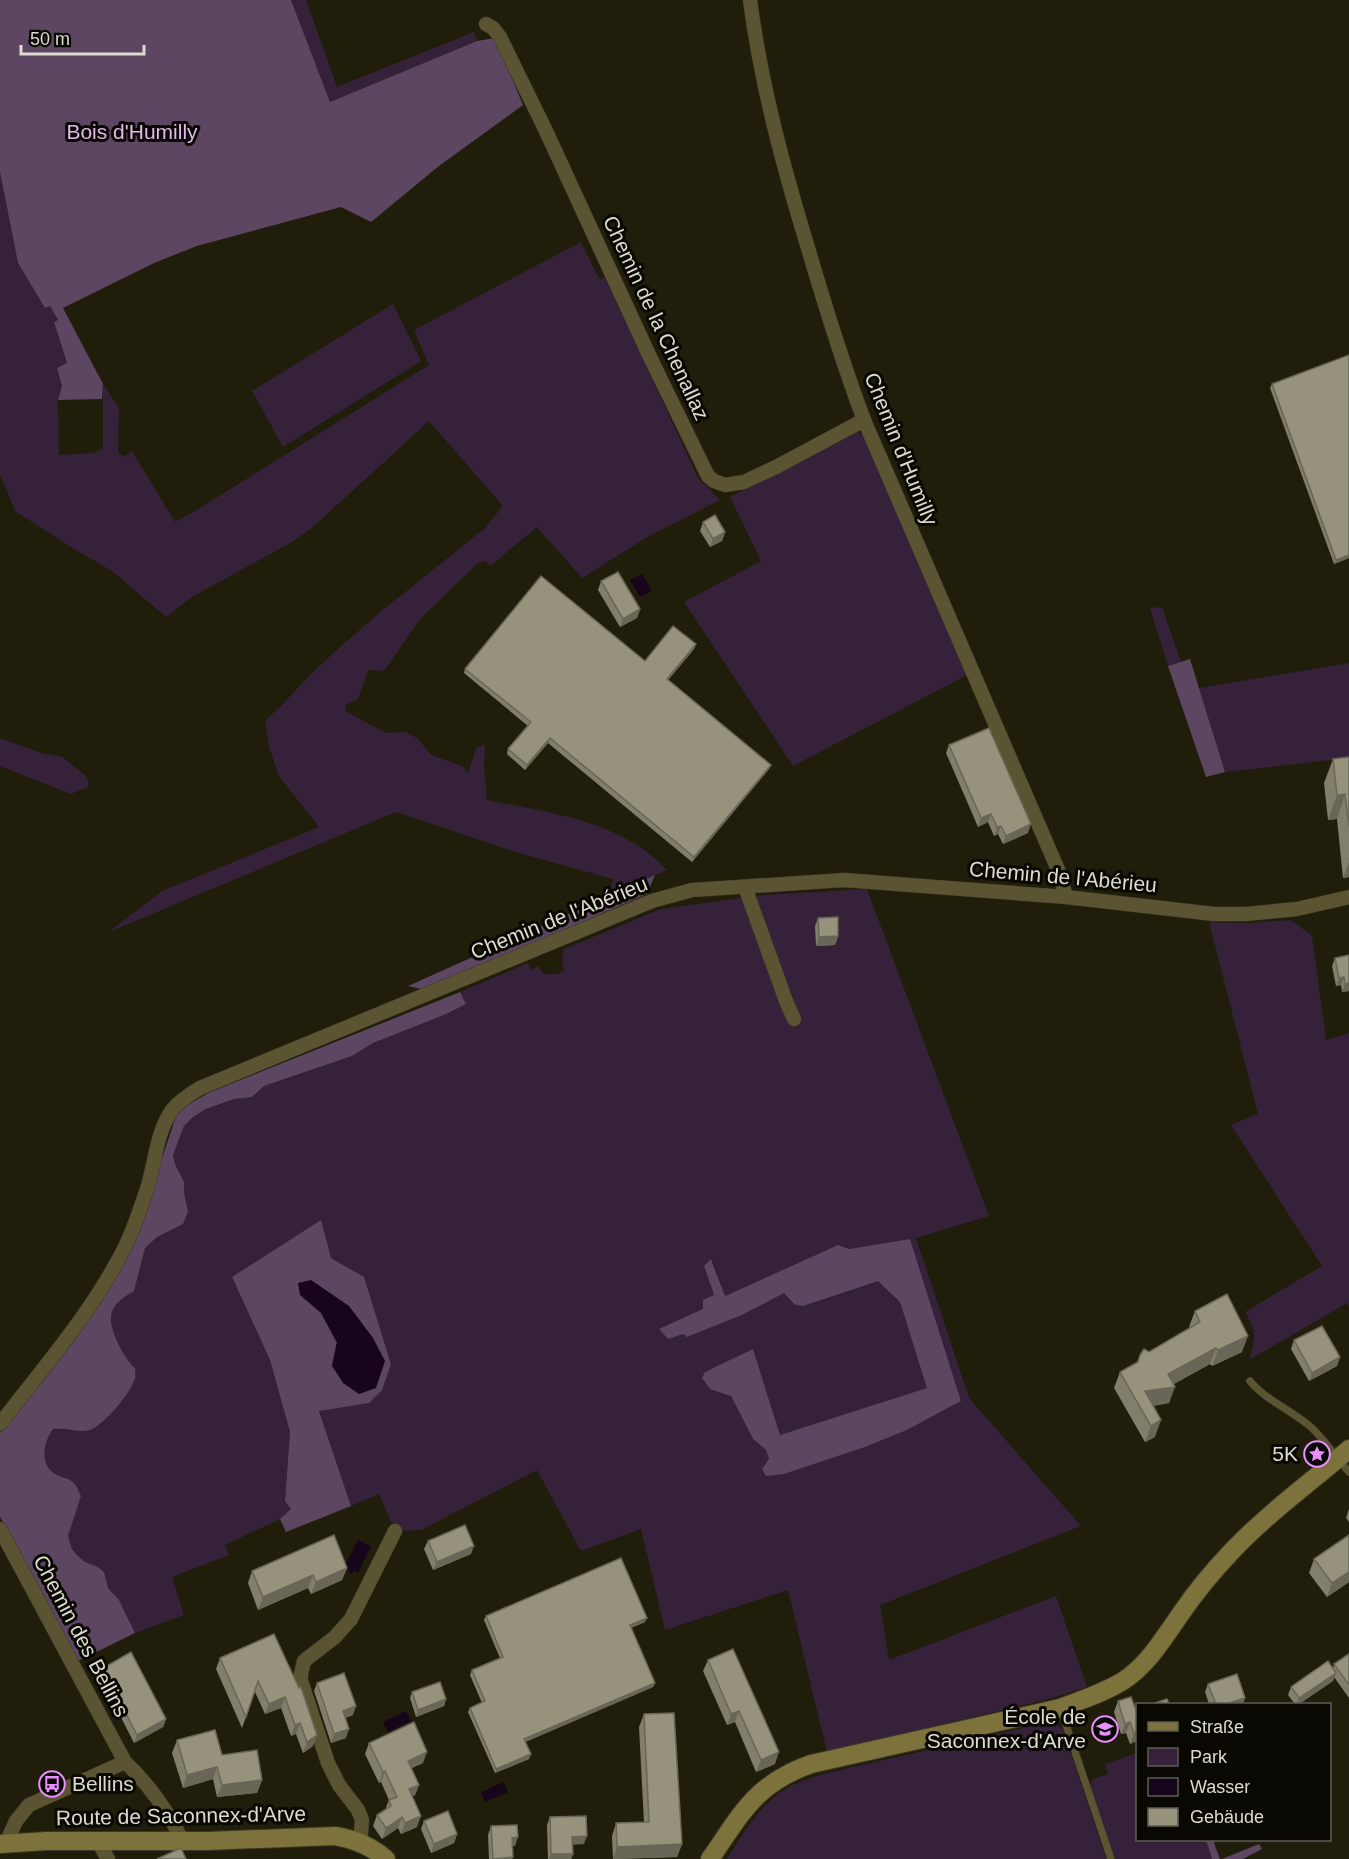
<svg xmlns="http://www.w3.org/2000/svg" width="1349" height="1859" font-family="Helvetica,sans-serif">
	<rect width="100%" height="100%" fill="#211d0b"/>
	<!-- green -->
	<g fill="#35223a" fill-rule="evenodd">
		<path d="M291,0H306L337,87L474,32L477,41L330,102Z"/>
		<path d="M0,172L18,263L45,308L50,306L58,320L54,322L67,364L57,368L62,386L58,400L59,455L94,453L103,448V384L119,408L118,452L123,457L132,451L175,522L195,511L429,365L414,330L581,242L599,279L605,277L698,478L720,500L649,536L582,578L537,527L490,566L486,561L477,564L420,619L384,671L368,670L358,699L347,704L345,711L386,733L406,732L418,739L431,755L462,766L468,774L476,748L485,744L484,767L487,800C536,810 591,817 635,844C647,851 657,860 667,870L610,894L613,879L515,852L396,812L109,932L162,891L319,827L279,776L269,747L265,721L282,705L309,676L339,648L384,609L485,528L503,506L429,421L313,527L292,542L192,597L166,617L112,571L74,549L15,511L0,474Z"/>
		<path d="M393,304L421,361L283,447L252,391Z"/>
		<path d="M856,431L863,436L969,674L793,766L684,602L761,561L730,497Z"/>
		<path d="M1162,607L1181,662L1168,666L1150,608Z"/>
		<path d="M1349,663V758L1225,772L1199,688Z"/>
		<path d="M0,738L41,753L62,757L85,775L89,782L88,787L71,794L0,766Z"/>
		<path d="M867,889L989,1216L916,1238L964,1383L970,1399L1081,1526L880,1605L889,1660L1056,1596L1087,1687L1052,1698L827,1752L788,1590L665,1630L641,1529L581,1551L537,1470L421,1530L395,1531L379,1494L351,1506L319,1410L369,1403L391,1364L364,1277L331,1258L232,1277L270,1360L290,1432L285,1501L292,1510L280,1519L225,1545L229,1555L172,1577L184,1615L135,1633L119,1600L108,1588L104,1572L98,1567L85,1562L77,1555L72,1549L68,1536L80,1496C76,1491 72,1485 68,1480C64,1477 59,1477 54,1474C39,1463 44,1442 53,1429L59,1428L70,1431L135,1368C125,1360 110,1331 111,1318C111,1305 124,1297 134,1290L145,1248L157,1237L183,1224L188,1213L184,1192V1182L175,1164L173,1155L184,1126L193,1117L206,1109L234,1099L252,1097L264,1086L352,1056L373,1043L466,1004L460,992L528,963L531,970L539,966L543,974H557L564,971L562,957L564,949L661,909L763,895ZM910,1239L961,1401L907,1430L865,1447L784,1474L769,1459L766,1450L753,1439L731,1396L753,1350L780,1435L928,1388L900,1302L878,1280L803,1306L795,1305L784,1292L742,1315L687,1337L683,1334L714,1295L704,1267L712,1259L725,1296L838,1245L849,1249Z"/>
		<path d="M1291,920L1312,936L1326,1040L1349,1033V1306L1347,1303L1249,1360C1256,1338 1257,1332 1245,1312L1322,1266L1231,1125L1258,1114L1209,922L1248,923Z"/>
		<path d="M1045,1723L1056,1724L1063,1730L1106,1859H727C746,1829 765,1795 800,1782C810,1778 821,1775 832,1772Z"/>
		<path d="M1137,1753L1138,1840H1206L1212,1859H1115L1090,1784L1093,1779L1108,1774L1105,1764Z"/>
	</g>
	<!-- forest -->
	<g fill="#5c4661" fill-rule="evenodd">
		<path d="M0,0H291L330,102L477,41L495,38L523,105L439,166L371,222L341,207L197,246L154,263L63,308L103,384L102,399L58,400L62,386L57,368L67,363L54,322L58,320L50,306L45,308L18,263L0,172Z"/>
		<path d="M1190,659L1225,772L1206,777L1168,666Z"/>
		<path d="M655,875L647,894L425,990L408,986Z"/>
		<path d="M460,992L466,1004L446,1014L373,1043L352,1056L264,1086L252,1097L234,1099L206,1109L193,1117L184,1126L173,1155L175,1164L184,1182V1192L188,1212L183,1224L157,1237L145,1248L134,1291C124,1297 111,1305 111,1318C110,1331 125,1360 135,1368C135,1369 136,1377 135,1378C132,1392 104,1425 90,1430C78,1433 65,1428 53,1429C43,1443 39,1466 57,1475C62,1478 69,1478 74,1483C77,1486 79,1492 81,1496L68,1536L72,1549L77,1555L85,1562L98,1567L104,1572L108,1588L119,1600L135,1633L78,1661L0,1517V1433L93,1310L133,1246L176,1116L186,1106L208,1093Z"/>
		<path d="M321,1220L331,1258L364,1277L391,1364L382,1390L369,1403L319,1411L351,1506L286,1532L280,1519L291,1509L285,1501L290,1432L270,1360L232,1277ZM321,1313L376,1388L332,1366L337,1343Z"/>
		<path d="M910,1239L961,1401L907,1430L865,1447L784,1474L766,1476L762,1469L769,1459L766,1450L753,1439L731,1396L710,1389L702,1378L705,1372L753,1349L780,1435L927,1388L900,1302L878,1281L803,1306L795,1305L784,1293L742,1315L687,1337L683,1334L668,1339L659,1329L703,1309V1300L714,1295L704,1266L711,1259L725,1296L838,1245L849,1249Z"/>
		<path d="M1206,1840H1213L1220,1859H1212Z"/>
		<path d="M1259,1844L1262,1849L1243,1859H1222Z"/>
	</g>
	<!-- water -->
	<g fill="#16051b">
		<path d="M642,574L652,591L640,597L630,580Z"/>
		<path d="M311,1280L349,1306L373,1338L385,1361L376,1388L359,1394L343,1383L332,1366L337,1342L321,1313L300,1295L298,1283Z"/>
		<path d="M358,1540L371,1546L358,1573L354,1571L351,1574L345,1566Z"/>
		<path d="M406,1711L411,1721L388,1732L383,1722Z"/>
		<path d="M504,1782L508,1792L485,1802L481,1792Z"/>
	</g>
	<g fill="none" stroke-linecap="round" stroke-linejoin="round">
		<!-- lane casing -->
		<g stroke="#3b3826" stroke-width="8">
			<g id="lane">
				<path d="M1250,1381C1266,1401 1294,1411 1313,1429C1326,1442 1337,1458 1349,1472"/>
				<path d="M1061,1710L1111,1859"/>
			</g>
		</g>
		<!-- street casing -->
		<g stroke="#3b3826" stroke-width="15">
			<g id="street">
				<path d="M750,0C761,84 783,166 808,248C825,306 843,364 864,420L1059,872L1066,897"/>
				<path d="M486,24L493,28L500,37L546,131L649,355L708,476L714,481L725,485L744,482L776,467L864,420"/>
				<path d="M745,887L786,1001L794,1019"/>
				<path d="M0,1424C43,1368 92,1312 124,1249C134,1229 140,1209 147,1189C155,1164 156,1133 172,1110C179,1101 190,1094 200,1088L652,901L692,890L844,880L1066,897L1214,914H1246L1297,909L1349,897"/>
				<path d="M0,1529L125,1762C146,1781 171,1815 182,1841"/>
				<path d="M97,1840L108,1859"/>
				<path d="M6,1843L16,1821L29,1805L125,1762"/>
				<path d="M360,1845L362,1820L358,1810L339,1785L328,1763L301,1681V1674L304,1661L335,1637L351,1619L395,1531"/>
			</g>
		</g>
		<!-- secondary casing -->
		<g stroke="#3b3826" stroke-width="20">
			<g id="secondary">
				<path d="M0,1844L47,1841H208L335,1836C354,1839 372,1847 386,1859"/>
				<path d="M710,1859C742,1813 755,1784 811,1764L1060,1708C1082,1700 1103,1693 1123,1681C1149,1664 1165,1636 1182,1612C1197,1590 1214,1570 1232,1551C1267,1514 1310,1483 1349,1449"/>
			</g>
		</g>
		<!-- lane -->
		<use href="#lane" stroke="#5a5433" stroke-width="7"/>
		<!-- street -->
		<use href="#street" stroke="#5a5433" stroke-width="14"/>
		<!-- secondary -->
		<use href="#secondary" stroke="#7d723c" stroke-width="18"/>
	</g>
	<!-- wall -->
	<g fill="#817e6b">
		<path d="M1272,384L1349,558L1334,564L1270,388Z"/>
		<path d="M703,522L725,532L722,541L710,547L700,531Z"/>
		<path d="M601,581L640,609L637,618L620,627L598,590Z"/>
		<path d="M696,644L694,649L668,680L771,765L769,769L692,862L548,743L525,770L507,754L508,749L528,726L464,673L465,669L645,661Z"/>
		<path d="M949,745L1028,833L1003,844L998,834L994,836L988,822L978,827L946,753Z"/>
		<path d="M1349,757V877L1343,878L1337,819L1328,820L1324,783L1333,759Z"/>
		<path d="M818,918L838,936L835,945L816,946L815,926Z"/>
		<path d="M1349,955V991L1342,992L1341,985L1336,986L1332,966L1335,958Z"/>
		<path d="M1195,1311L1242,1352L1212,1366L1210,1364L1174,1384L1169,1403L1153,1406L1155,1437L1145,1442L1114,1388L1120,1372L1137,1362L1140,1355L1149,1352L1190,1328L1189,1327Z"/>
		<path d="M1294,1340L1340,1357L1337,1366L1309,1381L1291,1349Z"/>
		<path d="M1349,1509V1522L1346,1518Z"/>
		<path d="M1349,1535V1582L1327,1597L1309,1573L1314,1559Z"/>
		<path d="M428,1541L471,1554L433,1570L424,1549Z"/>
		<path d="M347,1568L342,1580L311,1594L308,1588L258,1610L248,1583L252,1571Z"/>
		<path d="M486,1616L645,1622L631,1628L655,1683L653,1687L525,1742L529,1759L495,1773L468,1712L470,1708L482,1703L470,1675L472,1670L500,1658L484,1620Z"/>
		<path d="M274,1634L313,1746L303,1753L296,1734L291,1736L281,1708L265,1714L255,1692L242,1728L216,1669L220,1658Z"/>
		<path d="M1349,1654V1698L1334,1677L1333,1681L1299,1704H1295L1288,1695L1291,1687L1333,1668L1334,1664Z"/>
		<path d="M708,1660L775,1764L756,1772L735,1722L727,1725L703,1671Z"/>
		<path d="M103,1668L166,1719L163,1727L134,1743L100,1676Z"/>
		<path d="M317,1683L353,1715L345,1718L346,1738L331,1743L314,1691Z"/>
		<path d="M1208,1684L1243,1704H1209L1205,1692Z"/>
		<path d="M412,1692L446,1699L444,1706L416,1717L410,1698Z"/>
		<path d="M1118,1701L1136,1710H1137V1741L1130,1744L1126,1733L1121,1734L1114,1712Z"/>
		<path d="M644,1714L682,1844L677,1857L613,1859L612,1836L616,1823L644,1822L639,1727Z"/>
		<path d="M177,1740L222,1755L262,1780L257,1793L217,1797L213,1779L183,1788L172,1753Z"/>
		<path d="M369,1743L423,1763L412,1768L419,1785L415,1795L412,1796L417,1827L401,1834L398,1828L382,1839L373,1826L377,1815L385,1810L389,1800L381,1782L379,1783L365,1754Z"/>
		<path d="M550,1817L584,1844H572L573,1854L571,1859H548L547,1825Z"/>
		<path d="M424,1821L457,1834L454,1843L431,1853L421,1829Z"/>
		<path d="M491,1826L515,1846H512V1859H489L488,1835Z"/>
	</g>
	<!-- shaded-wall -->
	<g fill="#696657">
		<path d="M725,532L722,541L710,547L713,539Z"/>
		<path d="M1349,555V558L1334,564L1336,560Z"/>
		<path d="M640,609L637,618L620,627L623,619Z"/>
		<path d="M696,644L694,649L665,684L667,679Z"/>
		<path d="M550,738L548,743L525,770L527,765Z"/>
		<path d="M771,765L769,769L692,862L694,857Z"/>
		<path d="M1345,794L1337,819L1328,820L1337,795Z"/>
		<path d="M991,814L988,822L978,827L981,818Z"/>
		<path d="M1031,824L1028,833L1003,844L1006,836Z"/>
		<path d="M1001,826L998,834L994,836L997,827Z"/>
		<path d="M1349,862V877L1343,878Z"/>
		<path d="M838,936L835,945L816,946L819,937Z"/>
		<path d="M1344,977L1341,985L1336,986L1339,978Z"/>
		<path d="M1349,983V991L1342,992L1345,984Z"/>
		<path d="M1248,1336L1242,1352L1212,1366L1218,1350Z"/>
		<path d="M1216,1348L1210,1364L1166,1388L1175,1387L1169,1403L1139,1408L1145,1391L1168,1374Z"/>
		<path d="M1340,1357L1337,1366L1309,1381L1312,1373Z"/>
		<path d="M1161,1420L1155,1437L1145,1442L1151,1426Z"/>
		<path d="M474,1546L471,1554L433,1570L437,1562Z"/>
		<path d="M347,1568L342,1580L311,1594L316,1582Z"/>
		<path d="M1349,1572V1582L1327,1597L1332,1583Z"/>
		<path d="M313,1575L308,1588L258,1610L263,1597Z"/>
		<path d="M647,1618L645,1622L628,1629L630,1625Z"/>
		<path d="M1336,1673L1333,1681L1299,1704H1297L1299,1698Z"/>
		<path d="M655,1683L653,1687L523,1743L524,1739Z"/>
		<path d="M285,1697L281,1708L265,1714L269,1704Z"/>
		<path d="M1245,1698L1243,1704H1226Z"/>
		<path d="M446,1699L444,1706L416,1717L418,1710Z"/>
		<path d="M356,1706L353,1715L340,1720L343,1711Z"/>
		<path d="M739,1711L735,1722L727,1725L731,1714Z"/>
		<path d="M166,1719L163,1727L134,1743L137,1735Z"/>
		<path d="M1130,1722L1126,1733L1121,1734L1125,1724Z"/>
		<path d="M300,1723L296,1734L291,1736L295,1725Z"/>
		<path d="M349,1729L346,1738L331,1743L334,1734Z"/>
		<path d="M1137,1732V1741L1130,1744L1134,1733Z"/>
		<path d="M317,1735L313,1746L303,1753L307,1742Z"/>
		<path d="M427,1752L423,1763L404,1771L408,1761Z"/>
		<path d="M779,1752L775,1764L756,1772L761,1760Z"/>
		<path d="M531,1754L529,1759L495,1773L496,1769Z"/>
		<path d="M217,1767L213,1779L183,1788L187,1775Z"/>
		<path d="M385,1771L381,1782L379,1783L383,1772Z"/>
		<path d="M262,1780L257,1793L217,1797L222,1785Z"/>
		<path d="M419,1785L415,1795L405,1800L409,1789Z"/>
		<path d="M421,1816L417,1827L401,1834L405,1823Z"/>
		<path d="M402,1817L398,1828L382,1839L386,1828Z"/>
		<path d="M457,1834L454,1843L431,1853L434,1844Z"/>
		<path d="M587,1836L584,1844L569,1845L572,1837Z"/>
		<path d="M518,1837L515,1846H509L512,1838Z"/>
		<path d="M682,1844L677,1857L613,1859L617,1847Z"/>
		<path d="M551,1854H573L571,1859H549Z"/>
		<path d="M513,1857L512,1859H493Z"/>
	</g>
	<!-- building -->
	<g fill="#96927c" stroke="#696657" stroke-width="1.5">
		<path d="M1349,355V555L1336,560L1272,384Z"/>
		<path d="M715,515L725,532L713,539L703,522Z"/>
		<path d="M618,572L640,609L623,619L601,581Z"/>
		<path d="M541,576L645,661L673,626L696,644L667,679L771,765L694,857L550,738L527,765L508,749L531,722L465,669Z"/>
		<path d="M989,728L1031,824L1006,836L1001,826L997,827L991,814L981,818L949,745Z"/>
		<path d="M1349,757V826L1345,794L1337,795L1333,759Z"/>
		<path d="M838,917V936L819,937L818,918Z"/>
		<path d="M1349,955V983L1345,984L1344,977L1339,978L1335,958Z"/>
		<path d="M1227,1294L1248,1336L1218,1350L1216,1348L1168,1374L1175,1387L1145,1391L1161,1420L1151,1426L1120,1372L1138,1362L1140,1355L1144,1349L1149,1352L1200,1322L1195,1311Z"/>
		<path d="M1322,1326L1340,1357L1312,1373L1294,1340Z"/>
		<path d="M465,1525L474,1546L437,1562L428,1541Z"/>
		<path d="M334,1535L347,1568L316,1582L313,1575L263,1597L252,1571Z"/>
		<path d="M1349,1535V1572L1332,1583L1314,1559Z"/>
		<path d="M621,1558L647,1618L630,1625L655,1683L524,1739L531,1754L496,1769L470,1708L485,1701L472,1670L503,1657L486,1616Z"/>
		<path d="M274,1634L299,1688L301,1687L317,1735L307,1742L300,1723L295,1725L285,1697L269,1704L258,1681L246,1717L220,1658Z"/>
		<path d="M733,1649L779,1752L761,1760L739,1711L731,1714L708,1660Z"/>
		<path d="M131,1652L166,1719L137,1735L103,1668Z"/>
		<path d="M1349,1654V1685L1334,1664Z"/>
		<path d="M1328,1661L1336,1673L1299,1698L1291,1687Z"/>
		<path d="M344,1673L356,1706L343,1711L349,1729L334,1734L317,1683Z"/>
		<path d="M1237,1674L1245,1698L1226,1704H1216L1208,1684Z"/>
		<path d="M440,1682L446,1699L418,1710L412,1692Z"/>
		<path d="M1131,1697L1136,1710H1137V1732L1134,1733L1130,1722L1125,1724L1118,1701Z"/>
		<path d="M1167,1699L1169,1704H1152Z"/>
		<path d="M674,1713L682,1844L617,1847L616,1823L649,1822L644,1714Z"/>
		<path d="M414,1722L427,1752L408,1761L419,1785L409,1789L421,1816L405,1823L402,1817L386,1828L377,1815L391,1806L389,1800L397,1797L385,1771L383,1772L369,1743Z"/>
		<path d="M215,1730L222,1755L257,1750L262,1780L222,1785L217,1767L187,1775L177,1740Z"/>
		<path d="M448,1811L457,1834L434,1844L424,1821Z"/>
		<path d="M586,1816L587,1836L572,1837L573,1854H551L550,1817Z"/>
		<path d="M517,1825L518,1837L512,1838L513,1857L493,1859L491,1826Z"/>
		<path d="M181,1848L186,1859H157Z"/>
	</g>
	<!-- icons -->
	<defs>
		<g id="sight-ring" transform="scale(1.35)"><circle r="9.5" fill="#090803" stroke="#e98efe" stroke-width="1.5"/><path d="M0-6L1.8-2.2L6-1.7L2.9 1.2L3.7 5.4L0 3.3L-3.7 5.4L-2.9 1.2L-6-1.7L-1.8-2.2Z" fill="#e98efe"/></g>
		<g id="school-ring" transform="scale(1.35)"><circle r="9.5" fill="#090803" stroke="#e98efe" stroke-width="1.5"/><path d="M0-5L7-2L0 1L-7-2ZM-4 1L0 2.5L4 1V4Q0 6-4 4Z" fill="#e98efe"/></g>
		<g id="bus-ring" transform="scale(1.35)"><circle r="9.5" fill="#090803" stroke="#e98efe" stroke-width="1.5"/><path d="M-5-6H5V4H4V6H2V4H-2V6H-4V4H-5ZM-3.5-4V0h7V-4ZM-3.5 1.2v1.5H-2V1.2ZM2 1.2v1.5H3.5V1.2Z" fill="#e98efe"/></g>
	</defs>
	<g fill-rule="evenodd">
		<use href="#sight-ring" x="1317" y="1454"/>
		<use href="#school-ring" x="1105" y="1729"/>
		<use href="#bus-ring" x="52" y="1784"/>
	</g>
	<g text-anchor="middle" stroke-width="6" stroke-linejoin="round" paint-order="stroke">
		<!-- park labels -->
		<g font-size="21" fill="#e0b8ea" stroke="#090803">
			<text x="132" y="139">Bois d'Humilly</text>
		</g>
		<!-- street labels -->
		<g font-size="21" fill="#dddbcf" stroke="#090803">
			<text transform="translate(656 318) rotate(65)" y="7">Chemin de la Chenallaz</text>
			<text transform="translate(901 449) rotate(68)" y="7">Chemin d'Humilly</text>
			<text transform="translate(1063 877) rotate(5)" y="7">Chemin de l'Abérieu</text>
			<text transform="translate(559 918) rotate(-22)" y="7">Chemin de l'Abérieu</text>
			<text transform="translate(81 1636) rotate(62)" y="7">Chemin des Bellins</text>
			<text transform="translate(181 1816) rotate(-1)" y="7">Route de Saconnex-d'Arve</text>
		</g>
		<!-- poi labels -->
		<g font-size="21" fill="#dddbcf" stroke="#090803" text-anchor="end">
			<text x="1298" y="1461">5K</text>
			<text x="1086" y="1724">École de<tspan x="1086" dy="24">Saconnex-d'Arve</tspan></text>
			<text x="72" y="1791" text-anchor="start">Bellins</text>
		</g>
	</g>
	<!-- legend -->
	<rect x="1136" y="1703" width="195" height="138" fill="#090803" stroke="#5e5c55" stroke-width="1.5"/>
	<rect x="1148" y="1722" width="30" height="9" fill="#7d723c" stroke="#5e5c55" stroke-width="1.5"/>
	<text x="1190" y="1733" font-size="18" fill="#dddbcf">Straße</text>
	<rect x="1148" y="1748" width="30" height="18" fill="#35223a" stroke="#5e5c55" stroke-width="1.5"/>
	<text x="1190" y="1763" font-size="18" fill="#dddbcf">Park</text>
	<rect x="1148" y="1778" width="30" height="18" fill="#16051b" stroke="#5e5c55" stroke-width="1.5"/>
	<text x="1190" y="1793" font-size="18" fill="#dddbcf">Wasser</text>
	<rect x="1148" y="1808" width="30" height="18" fill="#96927c" stroke="#5e5c55" stroke-width="1.5"/>
	<text x="1190" y="1823" font-size="18" fill="#dddbcf">Gebäude</text>
	<!-- scale -->
	<path d="M21 45v9h123v-9" fill="none" stroke="#dddbcf" stroke-width="3"/>
	<text x="30" y="45" font-size="18" fill="#dddbcf" stroke="#090803" stroke-width="4.5" paint-order="stroke">50 m</text>
</svg>
